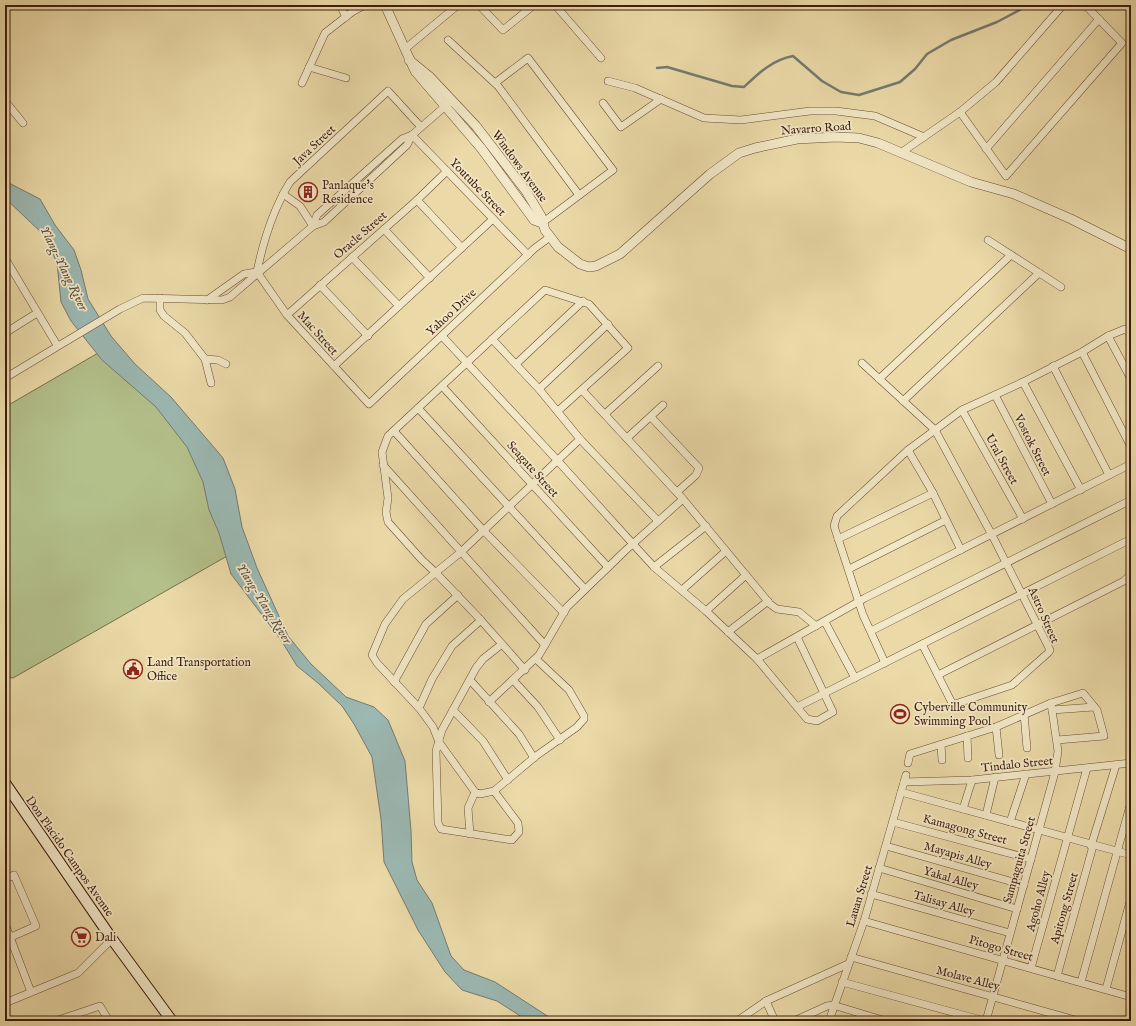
<svg xmlns="http://www.w3.org/2000/svg" width="1136" height="1026" font-family="'IM FELL English',serif">
	<rect width="100%" height="100%" fill="#ebdaa8"/>
	<filter id="stains"><feTurbulence type="fractalNoise" baseFrequency=".005" numOctaves="4"/><feColorMatrix values="0 0 0 0 .2 0 0 0 0 .09 0 0 0 0 .02 0 0 0 .5 -.17"/></filter>
	<radialGradient id="worn" r=".72"><stop offset=".6" stop-color="#630" stop-opacity="0"/><stop offset="1" stop-color="#630" stop-opacity=".3"/></radialGradient>
	<!-- green -->
	<path fill="#b3c08a" stroke="#786e4c" d="M105,349L203,446L243,547L13,678L5,677V407Z"/>
	<!-- water -->
	<path fill="#9bb8b2" stroke="#767a71" d="M5,181L40,199L55,225L74,250L81,270L88,299L111,336L135,364L171,397L223,458L235,489L242,527L257,568L288,636L311,664L346,697L374,707L388,720L405,761L411,831L412,862L417,880L432,903L451,956L464,970L495,982L555,1021H528L497,1001L462,990L445,972L418,930L384,862L381,819L372,757L354,724L342,706L318,683L297,666L281,640L231,574L219,533L209,510L203,482L187,447L156,407L102,360L71,321L61,302L57,263L45,236L7,200L5,196Z"/>
	<g fill="none" stroke-linecap="round" stroke-linejoin="round">
		<!-- stream -->
		<path stroke="#767a71" stroke-width="2.5" d="M657,68L667,67L732,86L744,87C759,73 772,60 793,56L822,81L841,92L859,95L900,82L915,69L927,54L951,40L997,22L1029,5"/>
		<!-- minor casing -->
		<g stroke="#694c35" stroke-width="8">
			<g id="minor">
				<path d="M340,5L346,17"/>
				<path d="M479,5L503,30L534,5"/>
				<path d="M555,5L601,58"/>
				<path d="M448,40L498,86L579,195"/>
				<path d="M405,49L458,5"/>
				<path d="M309,67L346,78"/>
				<path d="M608,81L635,88L704,118L741,120L810,111H836L875,116L924,137"/>
				<path d="M302,83L325,33L352,12L365,5"/>
				<path d="M495,83L528,58L613,170L542,223"/>
				<path d="M5,101L23,123"/>
				<path d="M603,103L621,127L661,99"/>
				<path d="M960,112L1006,176L1122,43L1085,5"/>
				<path d="M412,135L528,255"/>
				<path d="M986,149L1099,19"/>
				<path d="M902,152L960,112L996,82L1063,5"/>
				<path d="M283,194L300,206L313,226"/>
				<path d="M417,200L462,248"/>
				<path d="M313,226L317,215L402,139L412,135L449,103"/>
				<path d="M384,229L430,278"/>
				<path d="M988,240L1061,287"/>
				<path d="M352,257L399,306"/>
				<path d="M5,258L57,345"/>
				<path d="M257,272L287,315L369,404L535,248L550,237"/>
				<path d="M257,272C263,242 274,208 290,182L388,91L421,127"/>
				<path d="M320,285L368,336"/>
				<path d="M160,298V310L164,316L185,333L205,359L211,383"/>
				<path d="M207,300L244,274L257,272"/>
				<path d="M287,315L417,200L447,171"/>
				<path d="M5,333L37,313"/>
				<path d="M442,336L557,460L633,544L654,567L706,611L757,659L807,719L817,721L833,712L797,637"/>
				<path d="M1108,336L1131,379"/>
				<path d="M492,339L539,389L580,439L658,521"/>
				<path d="M1082,352L1131,447"/>
				<path d="M205,359L218,360L226,364"/>
				<path d="M862,363L935,430L992,535L1050,650L1048,653L1012,685L955,704L952,703L922,644"/>
				<path d="M516,364L583,301"/>
				<path d="M334,366L493,219"/>
				<path d="M1053,366L1109,475"/>
				<path d="M5,378L120,309L143,298L222,300L230,297L313,226L324,222L407,145L412,135"/>
				<path d="M879,379L1011,255"/>
				<path d="M1023,382L1081,490"/>
				<path d="M442,386L608,567"/>
				<path d="M539,389L608,324"/>
				<path d="M582,390L683,499L770,604L777,609L799,612L816,626"/>
				<path d="M995,395L1052,504"/>
				<path d="M903,401L1039,273"/>
				<path d="M418,408L585,589"/>
				<path d="M962,410L1023,519"/>
				<path d="M605,414L658,366"/>
				<path d="M651,417L699,468L696,475L677,492"/>
				<path d="M394,431L483,530L564,613"/>
				<path d="M627,438L663,405"/>
				<path d="M908,450L933,493L961,550"/>
				<path d="M383,465L545,645"/>
				<path d="M838,539L933,493"/>
				<path d="M654,567L706,526"/>
				<path d="M849,569L946,520"/>
				<path d="M682,590L726,551"/>
				<path d="M706,611L746,575"/>
				<path d="M825,622L855,678"/>
				<path d="M871,631L1131,500"/>
				<path d="M728,632L768,601"/>
				<path d="M536,659L569,690L584,716V719L577,727L536,756L494,791L480,794L475,792L439,742L433,727L419,708L377,663L372,655L385,624L403,599L461,552L580,439"/>
				<path d="M757,659L865,598L1131,464"/>
				<path d="M885,663L863,615L834,526L837,516L908,450L962,410L1023,382L1082,352L1108,336L1125,329L1131,334"/>
				<path d="M525,670L478,617L435,572L422,560L388,522L386,512L388,498L382,452L388,436L545,290L589,304L628,348L558,411"/>
				<path d="M938,675L1124,581L1131,574"/>
				<path d="M470,680L519,734L534,758"/>
				<path d="M514,681L538,707L560,740"/>
				<path d="M394,682L426,624L458,595"/>
				<path d="M489,702L539,655L567,607L627,549L683,499"/>
				<path d="M797,707L1131,539"/>
				<path d="M419,708L432,679L452,646L481,620"/>
				<path d="M453,710L483,741L508,780"/>
				<path d="M1052,710L1094,707"/>
				<path d="M1024,714L1027,748"/>
				<path d="M996,727L999,755"/>
				<path d="M967,736L968,758"/>
				<path d="M941,745L942,760"/>
				<path d="M908,763L910,754L996,727L1051,703L1083,693L1097,710L1104,736L1057,740"/>
				<path d="M904,782L972,780L1131,763"/>
				<path d="M494,791L518,823L519,832L512,840L441,829L438,823L436,751L442,730L476,668L483,659L502,644"/>
				<path d="M901,792L1131,855"/>
				<path d="M963,809L972,780"/>
				<path d="M986,815L995,777"/>
				<path d="M893,822L1031,859"/>
				<path d="M1010,822L1026,774"/>
				<path d="M470,834L468,808L475,792"/>
				<path d="M886,846L1024,885"/>
				<path d="M1091,846L1116,765"/>
				<path d="M879,868L1017,909"/>
				<path d="M5,879L14,875L36,926L11,937"/>
				<path d="M871,894L1010,933"/>
				<path d="M864,921L1131,997"/>
				<path d="M5,924L31,992"/>
				<path d="M851,957L1079,1021"/>
				<path d="M1031,968L1087,768"/>
				<path d="M1057,976L1093,846"/>
				<path d="M842,982L985,1021"/>
				<path d="M1081,982L1131,802"/>
				<path d="M1106,989L1131,898"/>
				<path d="M5,1003L78,973L112,939"/>
				<path d="M55,1021L100,1006L109,1021"/>
				<path d="M737,1021L766,1001"/>
				<path d="M775,1021L766,1001L848,964"/>
				<path d="M794,1021L827,1006L833,1005L886,1021"/>
				<path d="M829,1021L864,921L906,775"/>
				<path d="M986,1021L1055,772L1058,751L1051,703"/>
			</g>
		</g>
		<!-- tertiary casing -->
		<g stroke="#694c35" stroke-width="10">
			<g id="tertiary">
				<path d="M385,5L415,71L481,148L534,220L542,223"/>
				<path d="M409,60L430,77L476,126L526,191L541,216L545,230L558,247L580,264L589,267L596,266L620,254L710,174L739,153L755,148L797,139L836,137L859,138L878,143L971,182L1014,194L1071,219L1131,249"/>
			</g>
		</g>
		<!-- secondary casing -->
		<g stroke="#3e1d0f" stroke-width="12">
			<path id="secondary" d="M5,783L112,939L172,1021"/>
		</g>
		<!-- minor -->
		<use href="#minor" stroke="#f2e7c6" stroke-width="7"/>
		<!-- tertiary -->
		<use href="#tertiary" stroke="#f2e7c6" stroke-width="9"/>
		<!-- secondary -->
		<use href="#secondary" stroke="#f2e7c6" stroke-width="10"/>
	</g>
	<!-- icons -->
	<defs>
		<g id="building-ring" transform="scale(1)"><circle r="9.5" fill="#f2e7c6" stroke="#8f2418" stroke-width="1.5"/><path d="M-4-6H4V6H1V3H-1V6H-4ZM-2.5-4.3h1.7v1.8h-1.7ZM.8-4.3h1.7v1.8H.8ZM-2.5-1h1.7V.8h-1.7ZM.8-1h1.7V.8H.8Z" fill="#8f2418"/></g>
		<g id="civic-ring" transform="scale(1)"><circle r="9.5" fill="#f2e7c6" stroke="#8f2418" stroke-width="1.5"/><path d="M-.6-6.5H3V-4.5H.6V-3L4-1V1h2V6H-6V1h2V-1L-.6-3ZM-1.2 2.5V6h2.4V2.5Z" fill="#8f2418"/></g>
		<g id="stadium-ring" transform="scale(1)"><circle r="9.5" fill="#f2e7c6" stroke="#8f2418" stroke-width="1.5"/><path d="M0-5a6.5 5 0 1 0 0 10a6.5 5 0 1 0 0-10ZM-3.5-1.8h7v3.6h-7Z" fill="#8f2418"/></g>
		<g id="supermarket-ring" transform="scale(1)"><circle r="9.5" fill="#f2e7c6" stroke="#8f2418" stroke-width="1.5"/><path d="M-6-5.5h2.5l.6 2H6L4.5 2H-2.5L-4.4-4H-6ZM-1.5 3.2a1.3 1.3 0 1 0 .1 0ZM3 3.2a1.3 1.3 0 1 0 .1 0Z" fill="#8f2418"/></g>
	</defs>
	<g fill-rule="evenodd">
		<use href="#building-ring" x="308" y="192"/>
		<use href="#civic-ring" x="133" y="669"/>
		<use href="#stadium-ring" x="900" y="714"/>
		<use href="#supermarket-ring" x="81" y="937"/>
	</g>
	<g text-anchor="middle" stroke-width="3.5" stroke-linejoin="round" paint-order="stroke">
		<!-- street labels -->
		<g font-size="12" fill="#3e1d0f" stroke="#f2e7c6">
			<text transform="translate(816 128) rotate(-4)" y="4">Navarro Road</text>
			<text transform="translate(314 145) rotate(-43)" y="4">Java Street</text>
			<text transform="translate(520 166) rotate(54)" y="4">Windows Avenue</text>
			<text transform="translate(478 187) rotate(46)" y="4">Youtube Street</text>
			<text transform="translate(360 235) rotate(-41)" y="4">Oracle Street</text>
			<text transform="translate(451 312) rotate(-43)" y="4">Yahoo Drive</text>
			<text transform="translate(318 333) rotate(48)" y="4">Mac Street</text>
			<text transform="translate(1033 445) rotate(63)" y="4">Vostok Street</text>
			<text transform="translate(1002 459) rotate(61)" y="4">Ural Street</text>
			<text transform="translate(533 469) rotate(48)" y="4">Seagate Street</text>
			<text transform="translate(1044 615) rotate(66)" y="4">Astro Street</text>
			<text transform="translate(1017 764) rotate(-6)" y="4">Tindalo Street</text>
			<text transform="translate(965 829) rotate(15)" y="4">Kamagong Street</text>
			<text transform="translate(958 855) rotate(16)" y="4">Mayapis Alley</text>
			<text transform="translate(70 856) rotate(55)" y="4">Don Placido Campos Avenue</text>
			<text transform="translate(1019 860) rotate(-74)" y="4">Sampaguita Street</text>
			<text transform="translate(951 878) rotate(16)" y="4">Yakal Alley</text>
			<text transform="translate(859 896) rotate(-73)" y="4">Lauan Street</text>
			<text transform="translate(1038 901) rotate(-75)" y="4">Agoho Alley</text>
			<text transform="translate(944 903) rotate(16)" y="4">Talisay Alley</text>
			<text transform="translate(1064 908) rotate(-74)" y="4">Apitong Street</text>
			<text transform="translate(1001 948) rotate(16)" y="4">Pitogo Street</text>
			<text transform="translate(968 978) rotate(15)" y="4">Molave Alley</text>
		</g>
		<!-- poi labels -->
		<g font-size="12" fill="#3e1d0f" stroke="#f2e7c6" text-anchor="start">
			<text x="322" y="189">Panlaque's<tspan x="322" dy="14">Residence</tspan></text>
			<text x="147" y="666">Land Transportation<tspan x="147" dy="14">Office</tspan></text>
			<text x="914" y="711">Cyberville Community<tspan x="914" dy="14">Swimming Pool</tspan></text>
			<text x="95" y="941">Dali</text>
		</g>
		<!-- water labels -->
		<g font-size="13" font-style="italic" fill="#5a4c40" stroke="#f2e7c6">
			<text transform="translate(65 268) rotate(64)" y="5">Ylang-Ylang River</text>
			<text transform="translate(265 603) rotate(58)" y="5">Ylang-Ylang River</text>
		</g>
	</g>
	<!-- margin -->
	<rect width="1136" height="1026" fill="none" stroke="#ebdaa8" stroke-width="20"/>
	<rect x="6" y="6" width="1124" height="1014" fill="none" stroke="#3e1d0f" stroke-width="2"/>
	<rect x="10" y="10" width="1116" height="1006" fill="none" stroke="#3e1d0f"/>
	<rect width="100%" height="100%" filter="url(#stains)"/>
	<rect width="100%" height="100%" fill="url(#worn)"/>
</svg>
